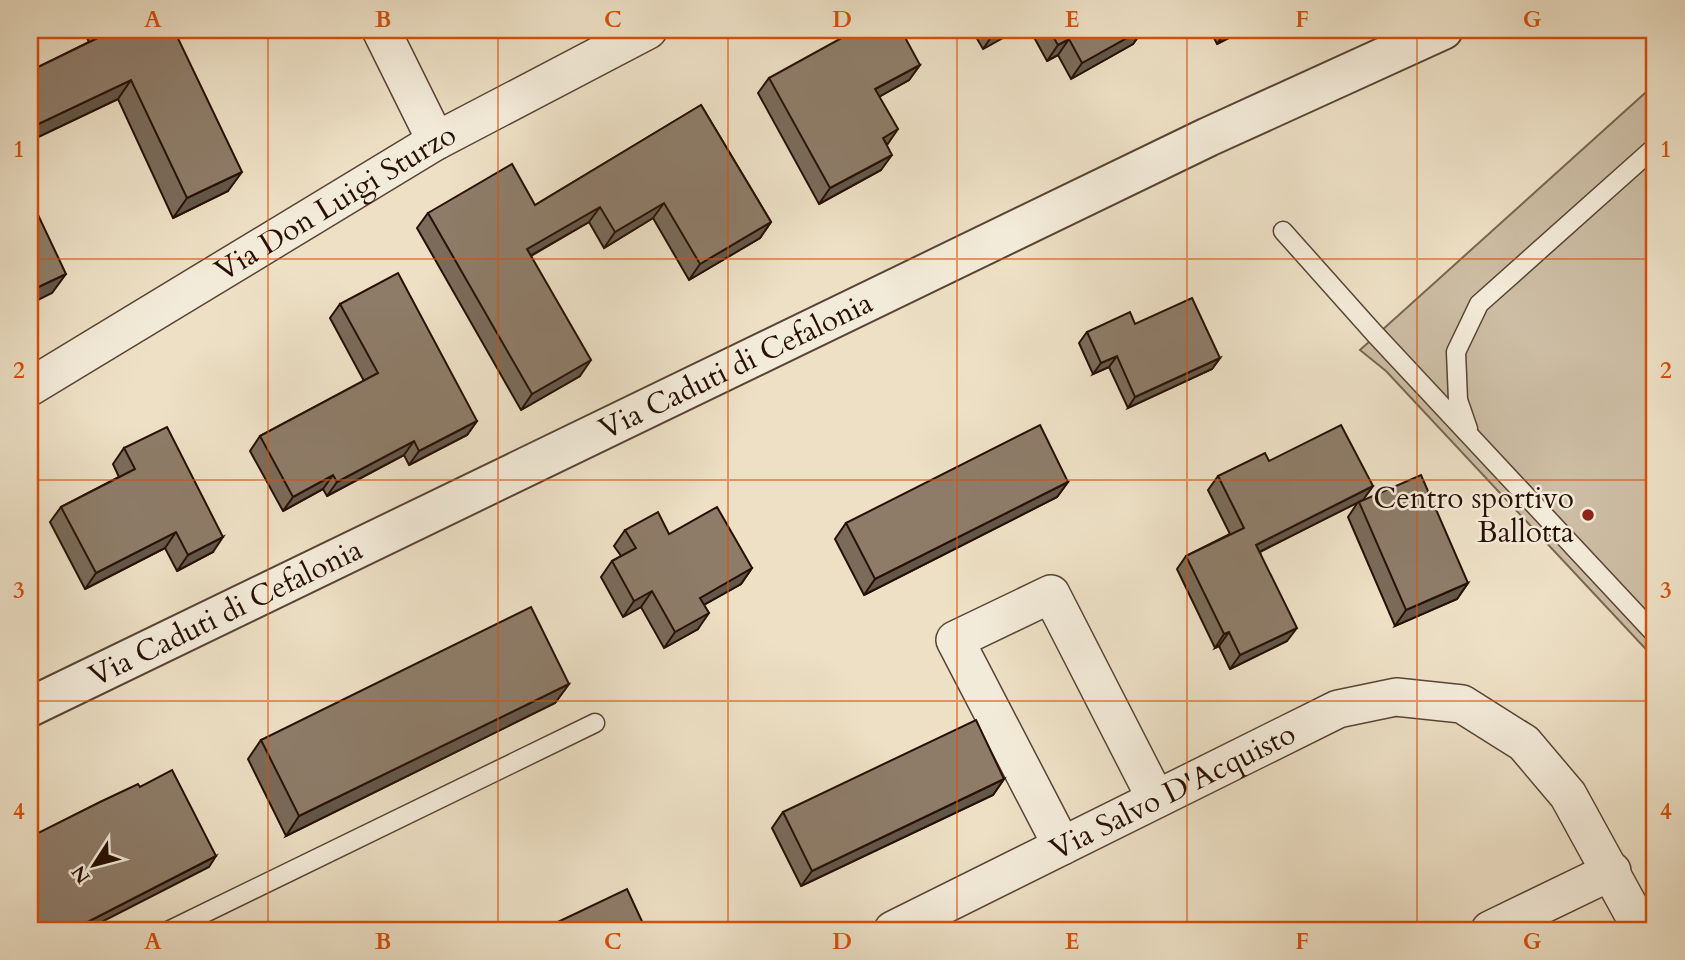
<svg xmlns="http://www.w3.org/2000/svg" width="1685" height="960" font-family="Cardo,serif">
	<rect width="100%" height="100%" fill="#ede0c5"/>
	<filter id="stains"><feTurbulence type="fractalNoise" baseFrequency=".00286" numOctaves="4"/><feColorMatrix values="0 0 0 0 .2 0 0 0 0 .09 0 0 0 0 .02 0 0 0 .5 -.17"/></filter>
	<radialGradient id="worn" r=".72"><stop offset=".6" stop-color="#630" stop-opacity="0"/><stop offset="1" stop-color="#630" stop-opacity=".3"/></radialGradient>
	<!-- pitch -->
	<path fill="#ccbda4" stroke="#7a6654" stroke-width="2" d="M1655,84V659L1386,371L1360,350Z"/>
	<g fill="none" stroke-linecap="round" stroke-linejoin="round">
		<!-- service casing -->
		<g stroke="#594435" stroke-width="21">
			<g id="service">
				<path d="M1283,231L1374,333L1655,634"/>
				<path d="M1468,429L1458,400L1456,352L1479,304L1655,147"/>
				<path d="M170,930L595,723"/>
			</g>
		</g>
		<!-- minor casing -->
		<g stroke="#594435" stroke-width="40">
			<g id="minor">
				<path d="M381,30L436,141"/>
				<path id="s1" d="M30,387L436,141L648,30"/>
				<path d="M1062,846L955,640L1051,594L1156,799"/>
				<path id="s2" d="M893,930L1338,709L1396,697L1462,704L1524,743L1568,795L1642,930"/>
				<path d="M1490,930L1612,871"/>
			</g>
		</g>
		<!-- tertiary casing -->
		<g stroke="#594435" stroke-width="42">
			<g id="tertiary">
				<path id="s3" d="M30,707L1208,137L1443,30"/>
			</g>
		</g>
		<!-- service -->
		<use href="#service" stroke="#f3ebd9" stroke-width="18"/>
		<!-- minor -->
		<use href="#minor" stroke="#f3ebd9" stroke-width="37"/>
		<!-- tertiary -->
		<use href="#tertiary" stroke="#f3ebd9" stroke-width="38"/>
	</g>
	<!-- wall -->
	<g fill="#7a6b5a" stroke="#281005" stroke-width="2">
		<path d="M83,30H174L228,191L173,218L118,99L30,141V71L89,42Z"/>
		<path d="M972,30H1017L983,49Z"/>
		<path d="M1030,30H1143L1133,44L1071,79L1058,55L1047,61Z"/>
		<path d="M1210,30H1244L1217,44Z"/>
		<path d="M920,65L909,80L879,97L887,145L881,170L819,204L758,93L769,78Z"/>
		<path d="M701,105L771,222L760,238L689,280L653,218L604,248L589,222L531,256L580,376L521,410L417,228L428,213L535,205Z"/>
		<path d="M340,304L477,421L467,435L409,465L404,455L327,496L323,489L283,511L250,451L260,436L364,381L330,318Z"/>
		<path d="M1135,324L1220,358L1212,369L1128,408L1109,367L1093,374L1079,343L1087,332Z"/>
		<path d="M124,448L213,552L177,571L165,548L85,589L50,522L61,507L119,477L113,464Z"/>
		<path d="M1269,461L1373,486L1363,499L1468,583L1457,599L1395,626L1348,517L1358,502L1260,552L1287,641L1230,669L1219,646L1215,648L1177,569L1186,556L1230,534L1208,490L1218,476Z"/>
		<path d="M1068,482L1057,497L864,595L835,539L846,523Z"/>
		<path d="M625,530L669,534L752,568L741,584L704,605L698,629L664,648L641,607L623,617L601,577L612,561L621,556L614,546Z"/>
		<path d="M569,684L555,703L286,836L248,759L261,740Z"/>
		<path d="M1004,779L993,795L801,886L772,828L783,812Z"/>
	</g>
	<!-- shaded-wall -->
	<g fill="#63574a" stroke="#281005" stroke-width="2">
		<path d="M1000,30H1017L983,49L994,33Z"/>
		<path d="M1141,30H1143L1133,44L1071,79L1082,63Z"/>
		<path d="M1227,30H1244L1217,44Z"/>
		<path d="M1069,39L1058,55L1047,61L1058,45Z"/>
		<path d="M920,65L909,80L864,105L875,89Z"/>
		<path d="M131,80L118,99L30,141V128Z"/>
		<path d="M898,129L887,145L883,138Z"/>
		<path d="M892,155L881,170L819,204L830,188Z"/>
		<path d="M242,172L228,191L173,218L187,198Z"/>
		<path d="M664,203L653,218L604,248L615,232Z"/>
		<path d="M600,207L589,222L516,264L527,249Z"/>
		<path d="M771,222L760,238L689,280L700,264Z"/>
		<path d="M66,274L52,293L30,304V291Z"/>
		<path d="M1117,356L1109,367L1093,374L1101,363Z"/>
		<path d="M1220,358L1212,369L1128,408L1135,397Z"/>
		<path d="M591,360L580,376L521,410L532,394Z"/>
		<path d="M477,421L467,435L409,465L419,451Z"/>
		<path d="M414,441L404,455L327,496L337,482Z"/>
		<path d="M333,475L323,489L283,511L293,497Z"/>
		<path d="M1068,482L1057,497L864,595L875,579Z"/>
		<path d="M1373,486L1363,500L1247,558L1256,545Z"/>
		<path d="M176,532L165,548L85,589L96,573Z"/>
		<path d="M223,537L213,552L177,571L188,555Z"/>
		<path d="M752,568L741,584L689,613L700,598Z"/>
		<path d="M1468,583L1457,599L1395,626L1406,610Z"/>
		<path d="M652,591L641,607L623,617L634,601Z"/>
		<path d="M709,613L698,629L664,648L675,632Z"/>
		<path d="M1297,628L1287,641L1230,669L1240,655Z"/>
		<path d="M1229,632L1219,646L1215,648L1224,634Z"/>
		<path d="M569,684L555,703L286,836L299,816Z"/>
		<path d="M1004,779L993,795L801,886L812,871Z"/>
		<path d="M216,856L209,867L86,930H72Z"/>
	</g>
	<!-- building -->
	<g fill="#8e7c69" stroke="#281005" stroke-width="2">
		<path d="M106,30H174L242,172L187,198L131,80L30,128V71L108,33Z"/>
		<path d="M856,30H901L920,65L875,89L898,129L883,138L892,155L830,188L769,78Z"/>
		<path d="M1049,30H1141L1082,63L1069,39L1058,45Z"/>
		<path d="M701,105L771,222L700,264L664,203L615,232L600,207L527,249L591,360L532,394L428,213L512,164L535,205Z"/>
		<path d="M30,198L66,274L30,291Z"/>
		<path d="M398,273L477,421L419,451L414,441L337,482L333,475L293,497L260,436L378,373L340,304Z"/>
		<path d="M1192,298L1220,358L1135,397L1117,356L1101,363L1087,332L1130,312L1135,324Z"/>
		<path d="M1040,425L1068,482L875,579L846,523Z"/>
		<path d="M1341,425L1373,486L1256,545L1297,628L1240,655L1229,632L1224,634L1186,556L1244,528L1218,476L1265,453L1269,461Z"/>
		<path d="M167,427L223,537L188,555L176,532L96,573L61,507L135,469L124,448Z"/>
		<path d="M1421,475L1468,583L1406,610L1359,502Z"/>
		<path d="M717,507L752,568L700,598L709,613L675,632L652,591L634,601L612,561L636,548L625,530L658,512L669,534Z"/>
		<path d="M531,607L569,684L299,816L261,740Z"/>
		<path d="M976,720L1004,779L812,871L783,812Z"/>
		<path d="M172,770L216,856L72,930H30V837L100,802L138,784L140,787Z"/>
		<path d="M627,889L646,930H541Z"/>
	</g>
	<!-- grid -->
	<path fill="none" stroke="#d5520b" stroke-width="2" stroke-opacity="0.55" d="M268,30V930M498,30V930M728,30V930M957,30V930M1187,30V930M1417,30V930M30,259H1655M30,480H1655M30,701H1655"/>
	<!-- markers -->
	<circle fill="#8f2418" stroke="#f3ebd9" stroke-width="2.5" cx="1588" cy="515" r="7"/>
	<g text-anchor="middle" stroke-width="5" stroke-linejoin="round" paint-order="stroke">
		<!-- street labels -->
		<g font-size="30" fill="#281005" stroke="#f3ebd9">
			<text dy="10" stroke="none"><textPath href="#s1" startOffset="357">Via Don Luigi Sturzo</textPath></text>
			<text dy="10" stroke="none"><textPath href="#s3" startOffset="784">Via Caduti di Cefalonia</textPath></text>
			<text dy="10" stroke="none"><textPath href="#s3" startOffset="217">Via Caduti di Cefalonia</textPath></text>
			<text dy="10" stroke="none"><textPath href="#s2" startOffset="312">Via Salvo D'Acquisto</textPath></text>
		</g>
		<!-- poi labels -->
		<g font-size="30" fill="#281005" stroke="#f3ebd9" text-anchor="end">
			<text x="1574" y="508">Centro sportivo<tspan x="1574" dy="34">Ballotta</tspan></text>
		</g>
	</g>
	<!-- margin -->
	<rect width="1685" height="960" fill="none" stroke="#ede0c5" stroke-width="77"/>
	<!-- north arrow -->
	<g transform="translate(94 865) rotate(234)" stroke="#f3ebd9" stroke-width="5" paint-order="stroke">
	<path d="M0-5L12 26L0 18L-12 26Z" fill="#281005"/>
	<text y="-10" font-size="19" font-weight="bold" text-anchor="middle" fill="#281005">N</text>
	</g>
	<rect x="38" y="38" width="1608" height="884" fill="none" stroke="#d5520b" stroke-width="2.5"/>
	<g font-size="23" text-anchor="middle" font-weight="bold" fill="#d5520b">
		<text x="153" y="27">A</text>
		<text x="383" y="27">B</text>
		<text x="613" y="27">C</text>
		<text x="842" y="27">D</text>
		<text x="1072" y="27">E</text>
		<text x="1302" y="27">F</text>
		<text x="1532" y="27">G</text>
		<text x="19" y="157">1</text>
		<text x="1666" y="157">1</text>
		<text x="19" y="378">2</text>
		<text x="1666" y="378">2</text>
		<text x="19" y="598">3</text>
		<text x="1666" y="598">3</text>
		<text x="19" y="819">4</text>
		<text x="1666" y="819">4</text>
		<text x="153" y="949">A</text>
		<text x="383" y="949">B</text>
		<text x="613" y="949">C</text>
		<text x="842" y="949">D</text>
		<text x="1072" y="949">E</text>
		<text x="1302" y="949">F</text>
		<text x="1532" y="949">G</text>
	</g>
	<rect width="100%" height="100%" filter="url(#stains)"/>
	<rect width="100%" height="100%" fill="url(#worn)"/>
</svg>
